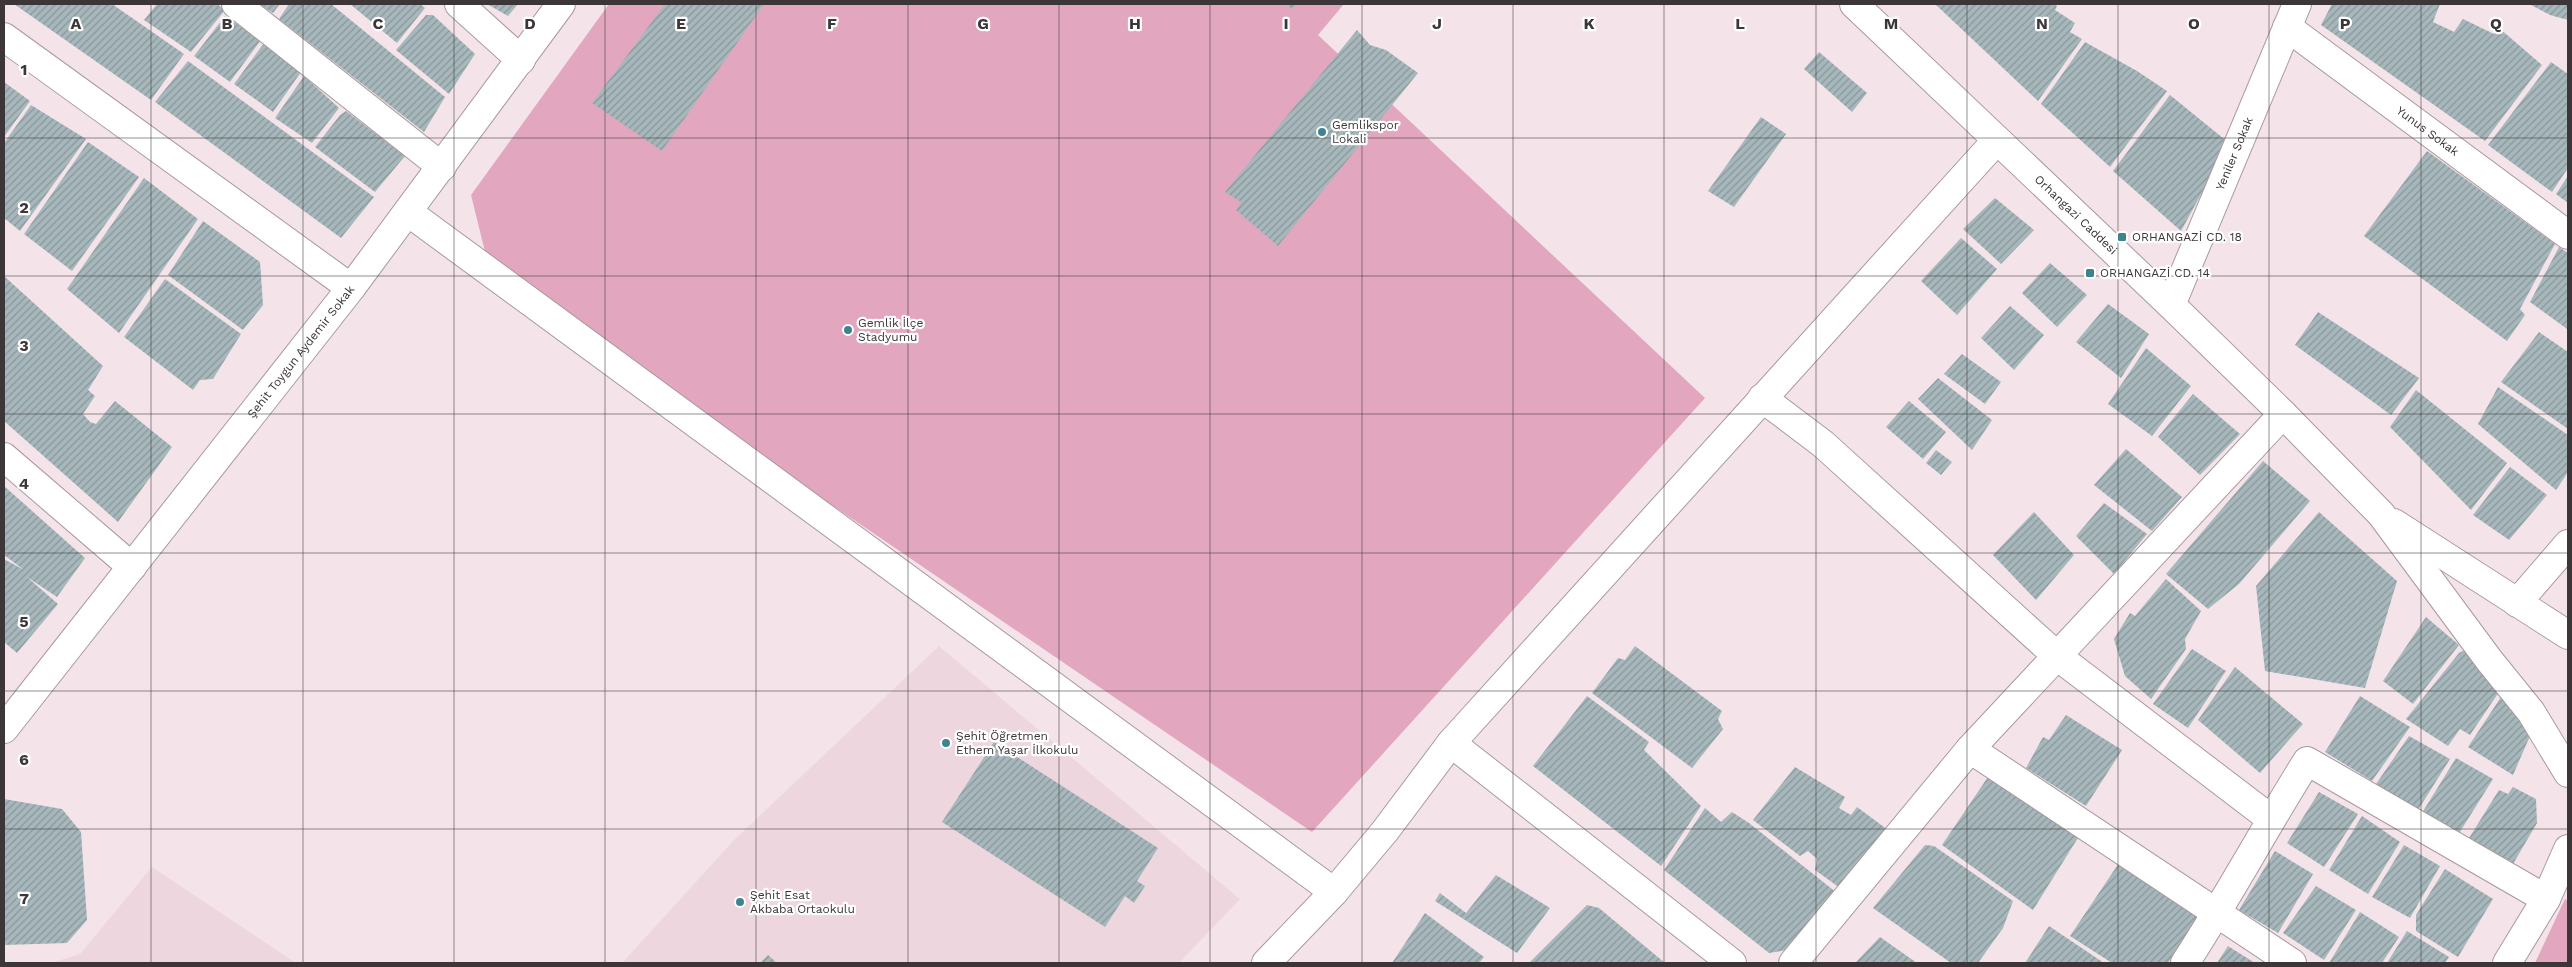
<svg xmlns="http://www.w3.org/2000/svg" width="2572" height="967" font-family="'Work Sans',sans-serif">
	<defs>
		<pattern id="building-hatch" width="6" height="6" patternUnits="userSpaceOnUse" patternTransform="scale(1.25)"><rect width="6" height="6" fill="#a7b8bc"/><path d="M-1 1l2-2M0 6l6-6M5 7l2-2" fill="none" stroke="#89969a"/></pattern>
	</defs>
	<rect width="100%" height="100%" fill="#f4e4ea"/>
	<!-- built -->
	<g fill="#eed6df">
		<path d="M939,646L1240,899L1179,963H622L734,840Z"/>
		<path d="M152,867L296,963H51L80,954Z"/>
	</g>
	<!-- green -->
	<g fill="#e2a6be">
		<path d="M609,4H1344L1318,35L1705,398L1312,832L490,272L471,195Z"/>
		<path d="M2565,899L2568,901V963H2535Z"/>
	</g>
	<!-- building -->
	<g fill="url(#building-hatch)">
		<path d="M14,4H112L184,54L151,100Z"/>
		<path d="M157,4H217L225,10L191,52L144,20Z"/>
		<path d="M259,4H280L273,13Z"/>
		<path d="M289,4H331L445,97L424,132L279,19Z"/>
		<path d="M350,4H420L425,8L397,43Z"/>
		<path d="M487,4H518L508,16Z"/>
		<path d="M665,4H764L662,151L592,103Z"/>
		<path d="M1286,4H1297L1292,9Z"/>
		<path d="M1935,4H2054L2057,6L2055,10L2075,23L2070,32L2082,39L2038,101Z"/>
		<path d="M2332,4H2440L2433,22L2454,32L2463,19L2494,34L2499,28L2542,65L2485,141L2321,25Z"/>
		<path d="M2529,4H2568V20L2550,15Z"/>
		<path d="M426,15H433L475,54L449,94L396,50Z"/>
		<path d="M225,16L261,40L230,82L194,56Z"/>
		<path d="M1357,30L1370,45L1386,50L1418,73L1278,246L1236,210L1241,202L1225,192Z"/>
		<path d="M2085,42L2137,71L2167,91L2110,167L2041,104Z"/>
		<path d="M264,43L301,72L273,112L234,84Z"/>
		<path d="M1819,52L1867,93L1852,112L1804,69Z"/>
		<path d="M188,61L374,197L341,238L155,102Z"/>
		<path d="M2551,62L2568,74V168L2552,192L2488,145Z"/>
		<path d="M304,76L339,108L312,143L275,118Z"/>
		<path d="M4,82L30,101L4,137Z"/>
		<path d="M2170,95L2229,143L2181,231L2113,171Z"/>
		<path d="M31,105L86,139L20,231L4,218V143Z"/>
		<path d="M346,111L405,156L375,192L315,147L340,115Z"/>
		<path d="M1761,117L1786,134L1734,207L1708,191Z"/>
		<path d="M88,142L139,177L72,271L24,234Z"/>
		<path d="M2427,151L2555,244L2520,309L2525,315L2507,341L2364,236Z"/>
		<path d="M2568,176V203L2556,194Z"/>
		<path d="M144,178L198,219L119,333L67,289Z"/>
		<path d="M1995,198L2034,230L2001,264L1963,229Z"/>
		<path d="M203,221L260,262L263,305L243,330L168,275Z"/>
		<path d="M1961,238L1997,269L1957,315L1921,281Z"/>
		<path d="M2559,247L2568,253L2567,329L2530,302Z"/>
		<path d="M2050,263L2087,295L2057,327L2022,293Z"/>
		<path d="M4,276L103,366L88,390L95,396L83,414L90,422L96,424L115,401L172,447L118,522L4,421Z"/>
		<path d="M165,279L241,334L213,379L200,380L193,390L124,337Z"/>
		<path d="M2108,304L2149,334L2121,378L2076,342Z"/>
		<path d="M2010,306L2044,335L2014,370L1981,338Z"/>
		<path d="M2318,312L2419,378L2391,415L2295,345Z"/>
		<path d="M2539,332L2568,352V429L2501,382Z"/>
		<path d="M2146,348L2191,386L2152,436L2108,404Z"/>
		<path d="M1962,354L2001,382L1985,404L1944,374Z"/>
		<path d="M1938,378L1992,420L1972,450L1918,399Z"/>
		<path d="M2498,387L2568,435V472L2556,490L2478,424Z"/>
		<path d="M2416,390L2507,463L2471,510L2390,427Z"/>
		<path d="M2193,394L2240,434L2200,475L2158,437Z"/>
		<path d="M1909,401L1946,432L1923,459L1886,427Z"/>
		<path d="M2126,449L2182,497L2152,531L2094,485Z"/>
		<path d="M1936,450L1952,462L1941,475L1926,463Z"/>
		<path d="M2263,461L2310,501L2239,584L2208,609L2166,574Z"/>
		<path d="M2510,467L2547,495L2509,540L2473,515Z"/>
		<path d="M4,486L85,558L57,597L27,577L58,604L17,653L4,642V559L24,570L4,555Z"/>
		<path d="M2104,503L2147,534L2114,574L2076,536Z"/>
		<path d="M2034,512L2074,555L2036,600L1993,555Z"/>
		<path d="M2319,512L2397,581L2365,688L2265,671L2256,586Z"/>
		<path d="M2166,579L2201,611L2185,639L2186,649L2151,699L2125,676L2114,639L2130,613L2135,616Z"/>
		<path d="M2426,617L2459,645L2413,704L2383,681Z"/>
		<path d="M1635,646L1722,711L1718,719L1723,729L1692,768L1592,693L1618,658L1625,660Z"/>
		<path d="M2192,649L2226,671L2188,728L2153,704Z"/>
		<path d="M2466,649L2505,683L2470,735L2460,729L2448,746L2406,719L2459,653Z"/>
		<path d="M2235,667L2303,724L2260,773L2198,720Z"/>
		<path d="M2505,691L2530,736L2513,775L2468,747Z"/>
		<path d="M1587,696L1649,742L1644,750L1701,806L1661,866L1533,766Z"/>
		<path d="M2360,696L2410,727L2372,781L2325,752Z"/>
		<path d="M2066,715L2122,750L2086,806L2026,768L2043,737L2049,740Z"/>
		<path d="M2409,736L2450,759L2418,810L2376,784Z"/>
		<path d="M994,742L1158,848L1137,881L1145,886L1134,903L1125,896L1105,927L942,822Z"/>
		<path d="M2456,758L2493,779L2458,835L2422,813Z"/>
		<path d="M1795,767L1845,797L1839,808L1851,815L1857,807L1888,830L1840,888L1815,870L1817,859L1808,851L1800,856L1753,820Z"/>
		<path d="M1990,774L2081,833L2033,910L1942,845Z"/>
		<path d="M2513,787L2536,799L2537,823L2513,864L2469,838L2499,790L2508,794Z"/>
		<path d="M2319,792L2358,814L2324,867L2287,843Z"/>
		<path d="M4,799L62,809L81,832L87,920L67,943L4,945Z"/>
		<path d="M1705,808L1721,822L1732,812L1749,823L1837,893L1787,950L1769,953L1664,870Z"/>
		<path d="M2362,816L2400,842L2368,894L2329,870Z"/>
		<path d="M1925,845L1934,846L2013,901L2003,928L1978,963H1951L1873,908Z"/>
		<path d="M2404,845L2440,866L2410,918L2372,897Z"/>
		<path d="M2275,851L2313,874L2278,933L2239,910Z"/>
		<path d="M2119,863L2198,916L2168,963H2112L2070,936Z"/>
		<path d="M2445,869L2493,899L2458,957L2416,931V915Z"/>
		<path d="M1496,875L1550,908L1517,953L1435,901L1440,893L1466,913Z"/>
		<path d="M2316,886L2356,910L2324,960L2283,933Z"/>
		<path d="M1587,905L1599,908L1665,963H1529Z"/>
		<path d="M2360,912L2399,937L2382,963H2329Z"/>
		<path d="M1425,913L1484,957L1479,963H1392Z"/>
		<path d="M2049,926L2104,963H2025Z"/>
		<path d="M2407,931L2449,957L2445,963H2387Z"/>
		<path d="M1880,937L1917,963H1855Z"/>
		<path d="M2228,946L2255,963H2217Z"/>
		<path d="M768,955L777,963H760Z"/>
	</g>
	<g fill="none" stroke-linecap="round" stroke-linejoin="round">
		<!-- street casing -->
		<g stroke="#a8999f" stroke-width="30">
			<g id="street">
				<path d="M236,4L442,167"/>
				<path d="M459,4L521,60"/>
				<path id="s1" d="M2287,27L2568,235"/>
				<path d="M4,37L351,288"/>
				<path d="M408,212L1334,892L1385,831L1451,743L1732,963"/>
				<path id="s2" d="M2171,305L2297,4"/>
				<path d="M1762,398L1823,444L2057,656L2271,819"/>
				<path d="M4,457L132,567"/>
				<path d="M2517,603L2568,544"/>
				<path d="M1451,743L1997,140"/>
				<path d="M1970,749L2292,963"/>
				<path d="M1266,963L1334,892"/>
				<path d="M1793,963L1970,749L2283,414"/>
				<path d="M2185,963C2228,897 2265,828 2307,761L2546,899"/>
			</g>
		</g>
		<!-- secondary casing -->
		<g stroke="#a8999f" stroke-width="30">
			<g id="secondary">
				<path id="s3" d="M1854,4L2171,305L2283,414L2381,514L2489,660L2531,712L2568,773"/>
				<path d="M2394,523L2568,635"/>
				<path id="s4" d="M4,729L351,288L561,4"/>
			</g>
		</g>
		<!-- primary casing -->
		<g stroke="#a8999f" stroke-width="30">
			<path id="primary" d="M2507,963L2546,899L2568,849"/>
		</g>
		<!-- street -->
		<use href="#street" stroke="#fff" stroke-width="28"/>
		<!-- secondary -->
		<use href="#secondary" stroke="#fff" stroke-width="28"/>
		<!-- primary -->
		<use href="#primary" stroke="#fff" stroke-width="28"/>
	</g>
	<!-- grid -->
	<path fill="none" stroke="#3c3638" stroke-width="1" stroke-opacity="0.55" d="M151,4V963M303,4V963M454,4V963M605,4V963M756,4V963M908,4V963M1059,4V963M1210,4V963M1362,4V963M1513,4V963M1664,4V963M1816,4V963M1967,4V963M2118,4V963M2269,4V963M2421,4V963M4,138H2568M4,276H2568M4,414H2568M4,553H2568M4,691H2568M4,829H2568"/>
	<!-- markers -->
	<g fill="#3f8391" stroke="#fff" stroke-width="2">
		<circle cx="1322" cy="132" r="5"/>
		<rect x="2117" y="232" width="10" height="10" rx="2.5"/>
		<rect x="2085" y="268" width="10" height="10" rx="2.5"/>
		<circle cx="848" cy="330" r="5"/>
		<circle cx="946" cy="743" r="5"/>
		<circle cx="740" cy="902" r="5"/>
	</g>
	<g text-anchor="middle" stroke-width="4.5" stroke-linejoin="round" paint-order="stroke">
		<!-- poi labels -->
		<g font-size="12" fill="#3c3638" stroke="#fff" text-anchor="start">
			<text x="1332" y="129">Gemlikspor<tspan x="1332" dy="14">Lokali</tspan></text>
			<text x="2132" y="241">ORHANGAZİ CD. 18</text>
			<text x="2100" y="277">ORHANGAZİ CD. 14</text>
			<text x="858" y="327">Gemlik İlçe<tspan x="858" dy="14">Stadyumu</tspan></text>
			<text x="956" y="740">Şehit Öğretmen<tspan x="956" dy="14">Ethem Yaşar İlkokulu</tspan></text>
			<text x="750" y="899">Şehit Esat<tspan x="750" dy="14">Akbaba Ortaokulu</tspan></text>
		</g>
		<!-- street labels -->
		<g font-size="12" fill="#3c3638" stroke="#fff">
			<text dy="4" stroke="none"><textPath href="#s1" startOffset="175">Yunus Sokak</textPath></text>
			<text dy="4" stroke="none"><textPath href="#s2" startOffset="164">Yeniler Sokak</textPath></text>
			<text dy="4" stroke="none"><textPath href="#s3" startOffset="306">Orhangazi Caddesi</textPath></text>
			<text dy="4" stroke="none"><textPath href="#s4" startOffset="480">Şehit Toygun Aydemir Sokak</textPath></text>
		</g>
	</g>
	<g font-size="16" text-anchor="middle" font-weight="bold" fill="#3c3638" stroke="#fff" stroke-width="4.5" stroke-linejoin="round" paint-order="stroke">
		<text x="76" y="29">A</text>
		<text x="227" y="29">B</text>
		<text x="378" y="29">C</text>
		<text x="530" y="29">D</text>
		<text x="681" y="29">E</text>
		<text x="832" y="29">F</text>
		<text x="983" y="29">G</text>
		<text x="1135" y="29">H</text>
		<text x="1286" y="29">I</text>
		<text x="1437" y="29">J</text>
		<text x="1589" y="29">K</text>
		<text x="1740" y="29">L</text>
		<text x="1891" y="29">M</text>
		<text x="2042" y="29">N</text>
		<text x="2194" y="29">O</text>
		<text x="2345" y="29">P</text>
		<text x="2496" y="29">Q</text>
		<text x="24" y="75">1</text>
		<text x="24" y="213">2</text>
		<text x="24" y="351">3</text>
		<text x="24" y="489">4</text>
		<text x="24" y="627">5</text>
		<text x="24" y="765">6</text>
		<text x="24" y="904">7</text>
	</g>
	<!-- border -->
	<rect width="2572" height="967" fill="none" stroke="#3c3638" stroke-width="10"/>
</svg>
